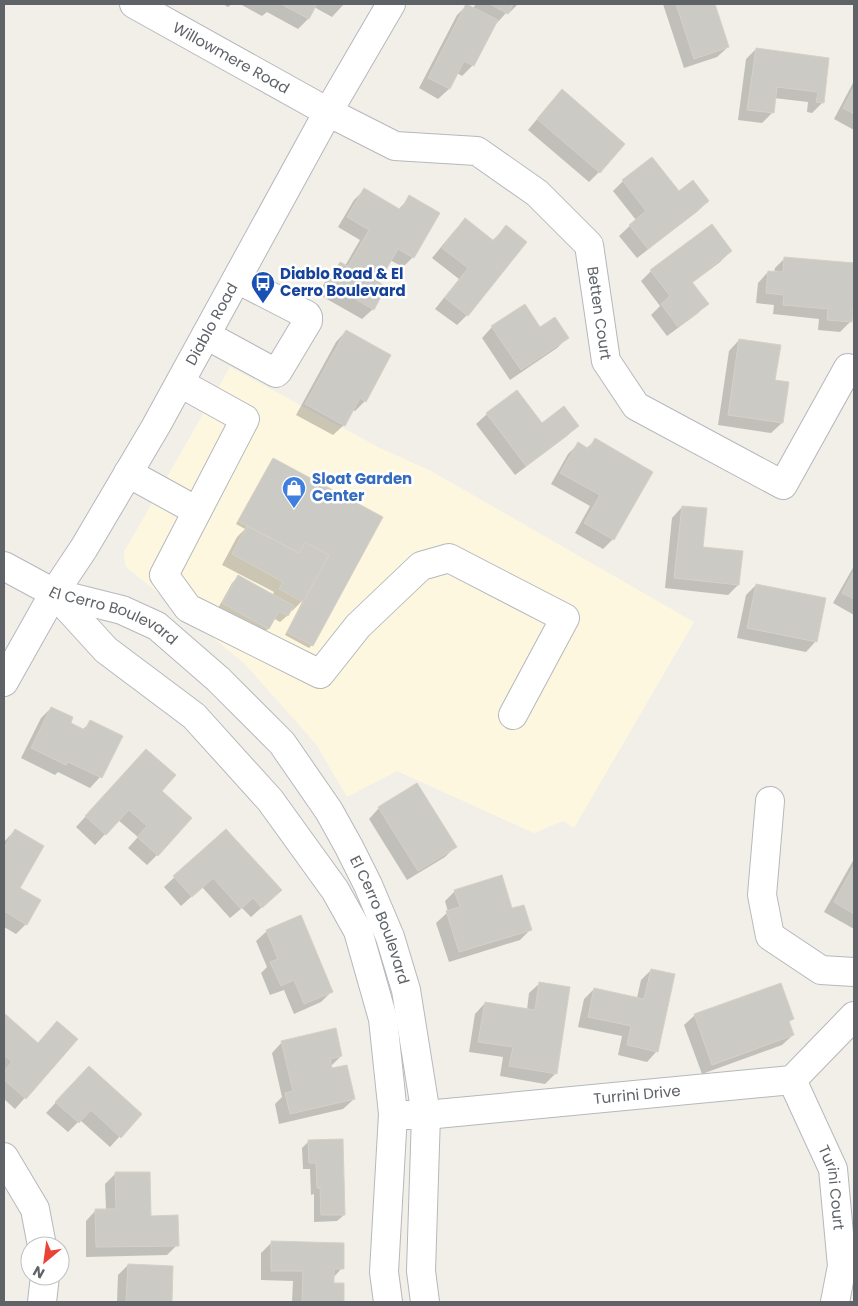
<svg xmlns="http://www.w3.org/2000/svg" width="858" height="1306" font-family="Poppins,sans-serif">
	<rect width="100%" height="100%" fill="#f1efe8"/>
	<!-- commercial -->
	<path fill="#fef7e0" d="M230,367L380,448L431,471L694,622L574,828L563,821L534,833L397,771L347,797L316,744L244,663L125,566L124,552Z"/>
	<!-- shadow -->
	<g fill="#0003">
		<path d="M223,4H232L228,7Z"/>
		<path d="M240,4H344L332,17L314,7L308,19L298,29L267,12L262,16Z"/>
		<path d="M476,4H518L508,14L506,13L497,23L495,22L472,66L462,76L457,73L449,89L438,99L419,88L457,15L467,5L473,8Z"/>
		<path d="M663,4H713L728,47L717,57L684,68Z"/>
		<path d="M756,49L828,59L822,103L812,113L807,112L808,102L774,98L772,113L762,123L738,120L746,59Z"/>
		<path d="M854,81V130L834,119Z"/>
		<path d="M552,101L599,172L589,182L528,130Z"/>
		<path d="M623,181L679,193L708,201L698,211L637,258L619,236L636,220L613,191Z"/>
		<path d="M364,190L398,210L410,197L413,257L403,267L390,260L377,283L373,309L362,319L318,294L330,274L340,263L345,266L360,240L338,227L354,200Z"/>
		<path d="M465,220L492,241L506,227L467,315L457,325L435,309L459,279L432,258L455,230Z"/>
		<path d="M731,251L720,262L692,283L707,304L697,314L667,336L651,315L660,306L641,281L651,271Z"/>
		<path d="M785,258L854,264V280L851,321L840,332L818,330L819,319L773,314L774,305L756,303L758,283L768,272L774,273L775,268Z"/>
		<path d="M525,306L540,329L567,338L557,348L510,380L482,338L492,327Z"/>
		<path d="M346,331L365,401L355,411L352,410L344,425L333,435L296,415L336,342Z"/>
		<path d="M739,340L774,381L782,423L771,433L718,425L729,351Z"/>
		<path d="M487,414L542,425L577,426L567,436L515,475L476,424Z"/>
		<path d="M595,440L613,539L603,549L575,533L590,506L551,484L568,454L578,444L586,449Z"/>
		<path d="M273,460L381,518L312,645L309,648L285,635L303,600L292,611L290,610L287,616L280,622L273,618L268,629L261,635L217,610L232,583L238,577L272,596L274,592L222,565L237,537L245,529L236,524L270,463Z"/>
		<path d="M682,507L701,548L738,585L728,595L665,588L672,518Z"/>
		<path d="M854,566V615L833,603Z"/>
		<path d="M756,585L816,641L806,652L737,638L746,595Z"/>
		<path d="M51,708L69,723L82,730L91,722L121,736L100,777L90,788L58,772L55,775L21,758L41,718Z"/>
		<path d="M146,750L160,791L157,855L147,865L128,848L138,837L118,820L95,845L76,827Z"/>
		<path d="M416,785L455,847L445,857L407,880L369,819L379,808Z"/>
		<path d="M15,830L18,888L26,924L16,934L4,927V842Z"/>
		<path d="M225,830L270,900L251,917L242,908L230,918L202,887L181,906L164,887Z"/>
		<path d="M854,859V929L824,912Z"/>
		<path d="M455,891L511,910L530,930L520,940L449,962L436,923L448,912L445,901Z"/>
		<path d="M267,931L331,992L321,1002L294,1014L284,990L270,995L261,973L267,967L256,941Z"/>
		<path d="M651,970L657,1051L647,1062L618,1055L622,1036L578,1027L584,999L594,989L637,998L641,980Z"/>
		<path d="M540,983L556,1073L545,1084L500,1076L503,1057L469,1052L475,1014L485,1003L527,1010L529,993Z"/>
		<path d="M4,1014L37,1044L76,1040L15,1109L4,1099Z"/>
		<path d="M695,1015L793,1019L788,1023L793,1035L782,1045L702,1074L684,1025Z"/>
		<path d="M282,1042L341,1056L331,1066L354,1099L343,1109L279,1124L275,1104L282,1097L272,1053Z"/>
		<path d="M79,1078L140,1114L110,1147L80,1120L68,1132L46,1113Z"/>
		<path d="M309,1141L344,1215L337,1221L314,1222V1194L311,1195L310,1169H303L302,1148Z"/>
		<path d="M116,1173L150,1217L177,1245L167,1255L86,1257V1221L96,1210H106L105,1184Z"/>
		<path d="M272,1242L342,1268L333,1278V1284H343L342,1302H292L293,1281L261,1280V1253Z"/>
		<path d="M128,1265L172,1267L170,1302H117L118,1275Z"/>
	</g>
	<!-- building -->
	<g fill="#cccac5" stroke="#d6d1c6">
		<path d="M281,4H317L309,19Z"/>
		<path d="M466,4L498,20L474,66L464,61L450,89L428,78Z"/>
		<path d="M490,4H513L508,14Z"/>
		<path d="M676,4H715L729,47L694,59Z"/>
		<path d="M756,48L829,58L824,103L816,102L818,92L777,87L774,113L747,110Z"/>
		<path d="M854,87V114L843,108Z"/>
		<path d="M562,89L625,144L600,173L537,119Z"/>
		<path d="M652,157L679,191L693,180L709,201L648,249L629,225L646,211L622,180Z"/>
		<path d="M364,188L401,210L409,195L440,213L414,258L398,249L379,282L386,287L374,310L328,283L340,262L348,266L369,230L347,217Z"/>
		<path d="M465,218L494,241L506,225L527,242L468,316L445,298L468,268L442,248Z"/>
		<path d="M712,224L732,251L692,282L709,304L678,327L661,304L670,296L650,270Z"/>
		<path d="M784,257L854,263V295L852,322L827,320L828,309L783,305L784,295L766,293L768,271L783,272Z"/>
		<path d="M525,304L540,327L555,317L569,338L521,370L491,326Z"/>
		<path d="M346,330L391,355L366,402L360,398L345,426L305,404Z"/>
		<path d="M739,339L781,345L775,380L789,382L783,423L728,415Z"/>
		<path d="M517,390L542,423L564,406L579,426L526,466L486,413Z"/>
		<path d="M595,438L653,472L614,540L584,523L600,495L560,473L578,442L589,449Z"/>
		<path d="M273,458L383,517L313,646L287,632L329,555L305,542L299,553L238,521Z"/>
		<path d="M682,506L707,508L703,547L743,551L739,585L674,578Z"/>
		<path d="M247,526L299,553L305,542L329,555L303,602L279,589L283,582L232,554Z"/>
		<path d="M854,571V599L842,593Z"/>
		<path d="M238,575L294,606L288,616L279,611L269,629L222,603Z"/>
		<path d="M756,584L826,598L817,642L747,628Z"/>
		<path d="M51,707L73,717L71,723L85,730L90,720L123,736L102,778L68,762L66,765L31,748Z"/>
		<path d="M146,749L176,775L162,791L192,818L158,856L137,837L147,826L129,810L106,835L85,816Z"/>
		<path d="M417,783L457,847L418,871L378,807Z"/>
		<path d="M15,829L44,846L20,888L41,900L27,925L4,911V848Z"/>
		<path d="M226,829L282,890L262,908L253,898L241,909L213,878L192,897L173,876Z"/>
		<path d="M854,865V914L834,902Z"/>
		<path d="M502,875L512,908L524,905L532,930L459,952L446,911L460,907L454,890Z"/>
		<path d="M301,915L333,992L304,1004L294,980L281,986L270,962L278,959L266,930Z"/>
		<path d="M651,969L675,974L658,1052L627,1045L631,1026L588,1017L594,988L644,999Z"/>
		<path d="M539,982L570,987L557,1074L509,1066L513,1047L478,1042L485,1002L535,1010Z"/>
		<path d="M781,983L794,1019L789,1021L794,1035L712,1065L694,1014Z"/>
		<path d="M4,1013L38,1043L57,1021L78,1039L26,1099L4,1080V1071L12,1062L4,1055Z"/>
		<path d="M336,1028L342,1056L330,1059L332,1068L347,1065L355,1099L290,1114L285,1093L293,1091L281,1041Z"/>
		<path d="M89,1066L142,1114L121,1138L91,1110L79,1123L55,1102Z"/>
		<path d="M343,1139L345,1215H321L320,1188H317L316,1163H309L308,1140Z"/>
		<path d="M115,1172H150L151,1216L178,1215L179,1246L96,1247L95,1209H116Z"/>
		<path d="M271,1241L344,1243V1269H334V1283H344V1302H302L303,1271H271Z"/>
		<path d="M128,1264L173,1266L172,1302H126Z"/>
	</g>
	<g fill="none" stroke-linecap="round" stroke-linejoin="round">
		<!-- minor casing -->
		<g stroke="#b5b8bc" stroke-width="30">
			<g id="minor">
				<path id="s1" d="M134,4L328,112L395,146L477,151L537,193L589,245L606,361L636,406L783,485L848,368"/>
				<path d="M206,335L276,373L278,371L308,321V317L307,315L237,279"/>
				<path d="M180,383L245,419L164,575L188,608L320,674L358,626L421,566L449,558L565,618L513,715"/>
				<path d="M128,473L197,511"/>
				<path id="s2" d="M4,566L54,593L122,610L157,626L218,679L282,743L329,811L349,847L368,885L390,937L406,990L426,1115L421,1271L425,1302"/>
				<path d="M54,593L106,650L194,716L270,800L335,890L358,931L383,1019L393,1114L384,1272L388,1302"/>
				<path id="s3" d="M4,682L54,593L84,548L156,426L328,112L391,4"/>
				<path d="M770,801L762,895L770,936L821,970L854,972"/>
				<path id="s4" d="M792,1080L833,1169L842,1266L835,1302"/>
				<path id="s5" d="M407,1115H426L792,1080L854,1016"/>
				<path d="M4,1157L35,1209L42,1246"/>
				<path d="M42,1302L45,1276"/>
			</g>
		</g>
		<!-- minor -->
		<use href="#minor" stroke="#fff" stroke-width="28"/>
	</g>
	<!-- icons -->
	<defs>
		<g id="bus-pin" transform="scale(1.25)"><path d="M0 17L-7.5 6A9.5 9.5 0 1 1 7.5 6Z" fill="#1a4fb4" stroke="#fff"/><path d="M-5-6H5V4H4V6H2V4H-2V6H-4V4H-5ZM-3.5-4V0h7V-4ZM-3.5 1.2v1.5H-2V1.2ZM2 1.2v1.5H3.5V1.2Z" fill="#fff"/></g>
		<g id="shop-pin" transform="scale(1.25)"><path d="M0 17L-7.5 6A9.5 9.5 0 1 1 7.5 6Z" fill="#3f7fe0" stroke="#fff"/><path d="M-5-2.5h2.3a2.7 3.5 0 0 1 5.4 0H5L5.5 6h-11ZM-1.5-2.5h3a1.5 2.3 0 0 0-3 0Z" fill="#fff"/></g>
	</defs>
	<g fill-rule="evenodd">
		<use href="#bus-pin" x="263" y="283"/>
		<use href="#shop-pin" x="294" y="488"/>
	</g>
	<g text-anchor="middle" stroke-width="5" stroke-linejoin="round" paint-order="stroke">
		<!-- street labels -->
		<g font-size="15" fill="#5f6368" stroke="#fff">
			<text dy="5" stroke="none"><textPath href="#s1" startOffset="111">Willowmere Road</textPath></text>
			<text dy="5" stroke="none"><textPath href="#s1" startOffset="595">Betten Court</textPath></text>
			<text dy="5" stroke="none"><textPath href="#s3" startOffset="414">Diablo Road</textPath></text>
			<text dy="5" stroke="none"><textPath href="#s2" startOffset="121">El Cerro Boulevard</textPath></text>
			<text dy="5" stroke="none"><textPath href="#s2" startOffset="540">El Cerro Boulevard</textPath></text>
			<text dy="5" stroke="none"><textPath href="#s5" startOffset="231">Turrini Drive</textPath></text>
			<text dy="5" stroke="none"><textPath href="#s4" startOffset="116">Turini Court</textPath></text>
		</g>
		<!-- transit labels -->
		<g font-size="15" font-weight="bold" fill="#164399" stroke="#fff" text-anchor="start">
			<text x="280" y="279">Diablo Road &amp; El<tspan x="280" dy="17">Cerro Boulevard</tspan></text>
		</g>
		<!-- shop labels -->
		<g font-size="15" font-weight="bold" fill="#366cbe" stroke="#fff" text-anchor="start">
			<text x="312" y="484">Sloat Garden<tspan x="312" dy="17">Center</tspan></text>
		</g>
	</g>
	<!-- border -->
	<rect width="858" height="1306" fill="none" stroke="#5f6368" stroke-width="10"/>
	<!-- north arrow -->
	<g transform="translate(45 1261) rotate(209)"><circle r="24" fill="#ffffff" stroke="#bfc1c3"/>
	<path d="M0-4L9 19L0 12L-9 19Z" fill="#ea4335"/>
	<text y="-8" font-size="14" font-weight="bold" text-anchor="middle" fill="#5f6368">N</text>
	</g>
</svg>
